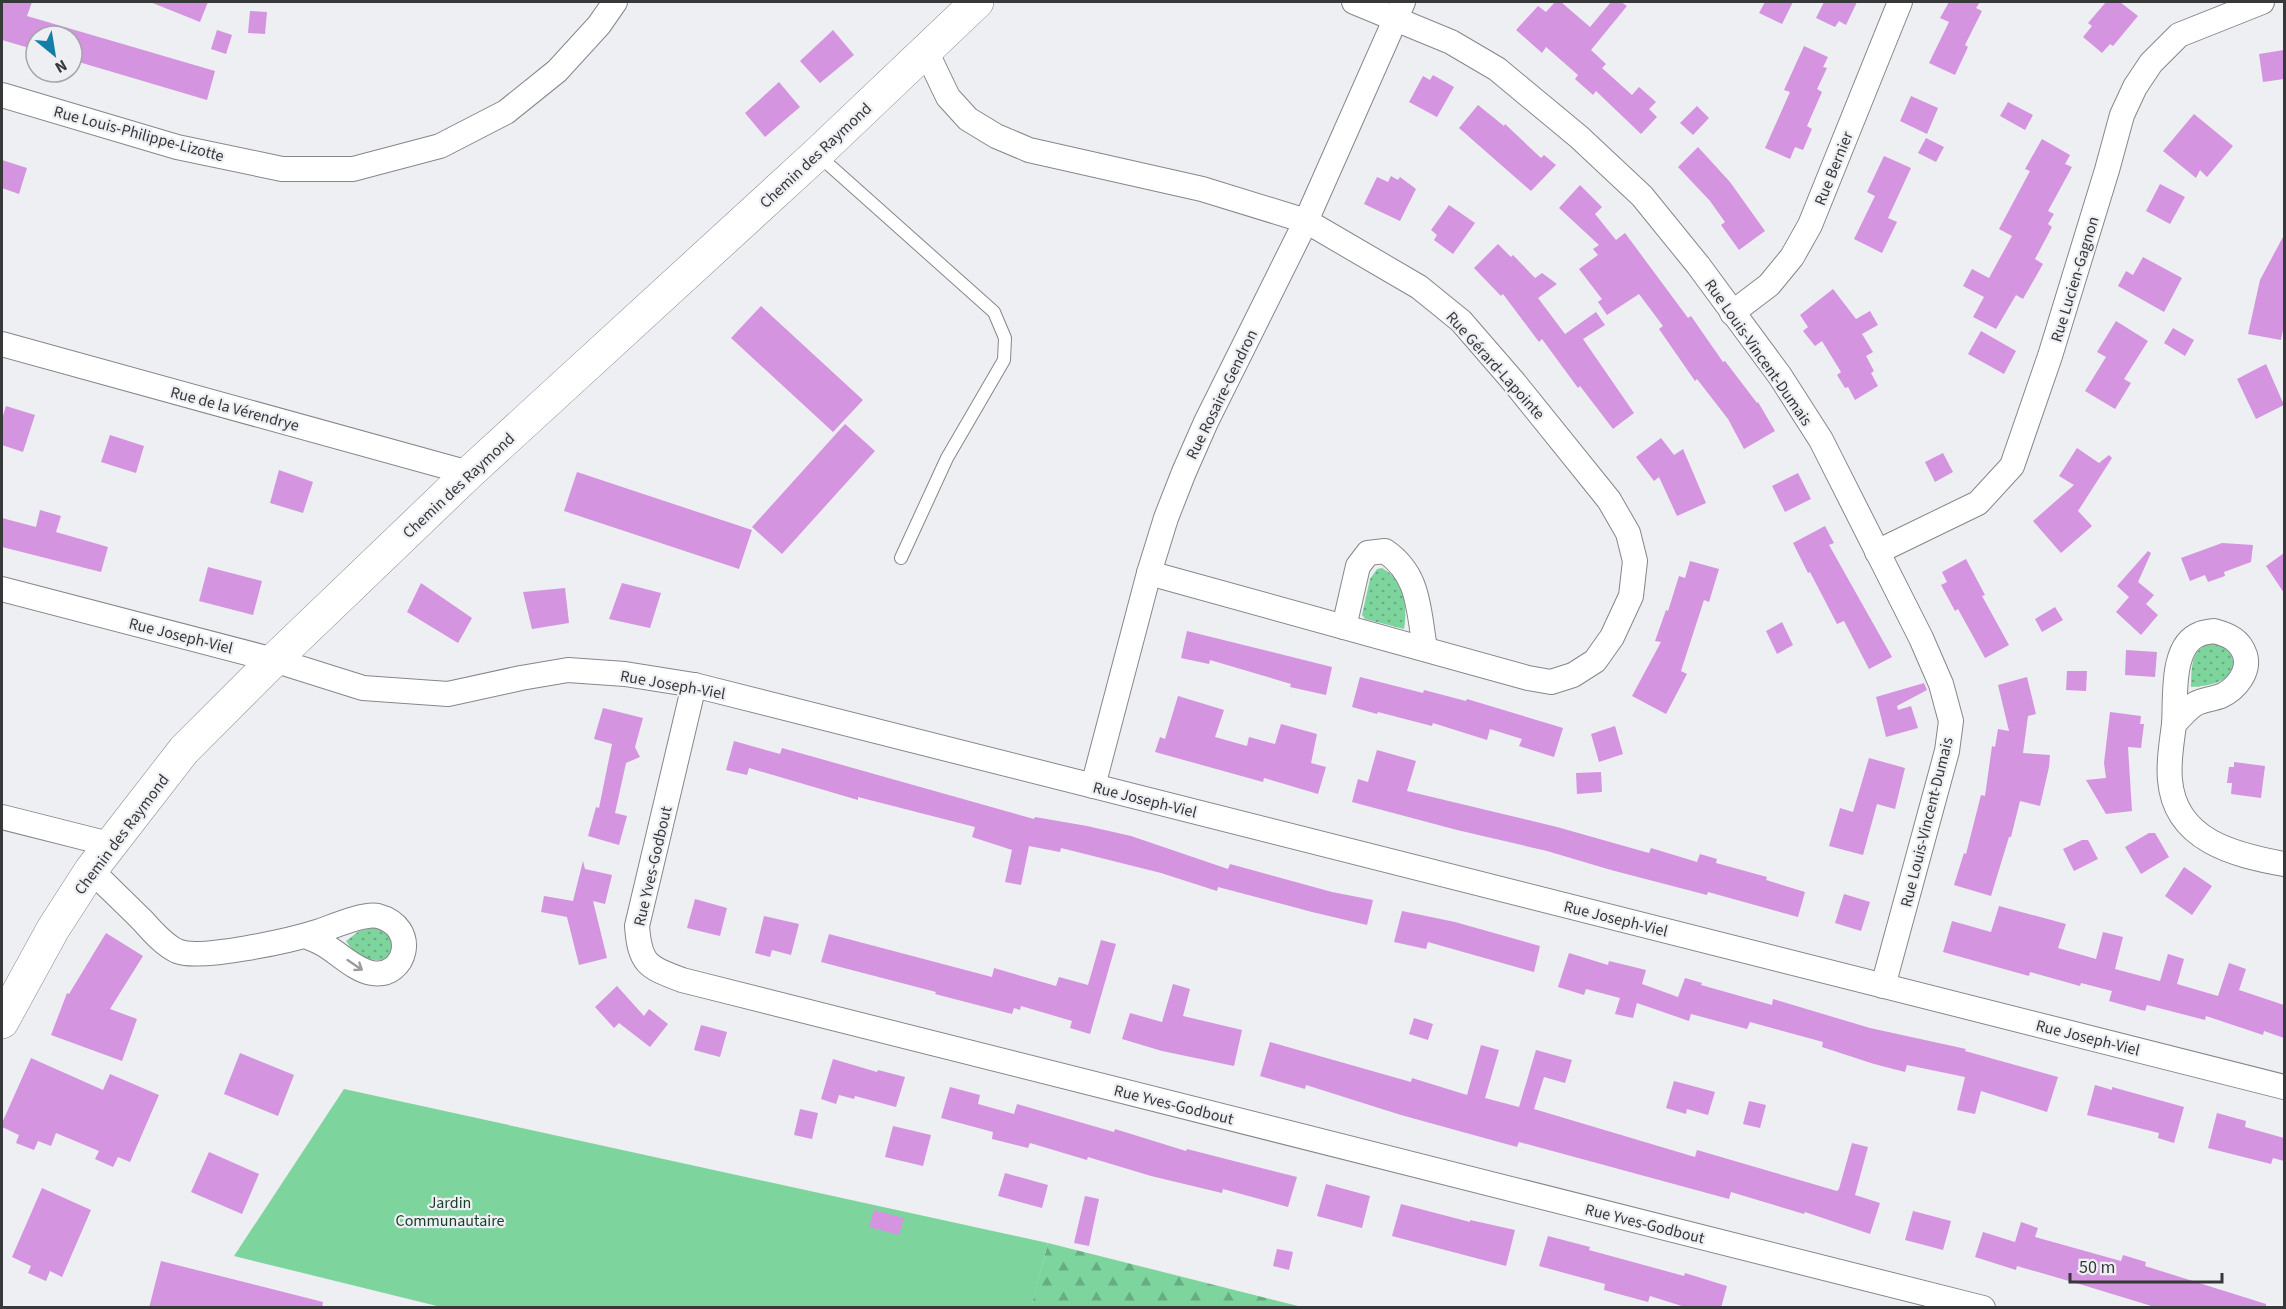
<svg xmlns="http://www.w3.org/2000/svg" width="2286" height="1309" font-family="'Source Sans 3',sans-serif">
	<defs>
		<pattern id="grass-dots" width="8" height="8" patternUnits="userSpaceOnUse" patternTransform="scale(1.5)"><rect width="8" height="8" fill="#7dd49d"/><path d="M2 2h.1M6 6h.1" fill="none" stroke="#67ad81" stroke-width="1.8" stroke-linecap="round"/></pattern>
		<pattern id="forest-firs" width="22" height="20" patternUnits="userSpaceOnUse" patternTransform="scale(1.5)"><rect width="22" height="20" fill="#7dd49d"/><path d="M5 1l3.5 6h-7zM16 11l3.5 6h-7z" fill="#67ad81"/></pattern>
	</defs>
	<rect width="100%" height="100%" fill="#edeff3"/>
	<!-- grass -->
	<g fill="url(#grass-dots)">
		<path d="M1382,568C1404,580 1408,606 1404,629L1365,619L1362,615L1370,579L1377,569Z"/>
		<path d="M2211,642L2224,644C2249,674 2220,686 2191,687C2192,666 2190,651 2211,642Z"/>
		<path d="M376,927L387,929L395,949L386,960C370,962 355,956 346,941L359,931Z"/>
	</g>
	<!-- forest -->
	<path fill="url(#forest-firs)" d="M1048,1243L1302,1307H1031Z"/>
	<!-- garden -->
	<path fill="#7dd49d" d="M344,1089L1048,1243L1031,1308L441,1307L234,1256Z"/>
	<!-- building -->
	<g fill="#d594df">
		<path d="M2,2H32L27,16L215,71L207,100L72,60V36H36V50L2,40Z"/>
		<path d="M150,2H208L200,22Z"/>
		<path d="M1555,2H1561L1590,27L1611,2H1621L1627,6L1591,50L1606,64L1602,68L1632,95L1639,87L1656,102L1649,109L1657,117L1641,134L1596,91L1593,95L1575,79L1578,75L1546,47L1542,53L1516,30L1538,6L1546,12Z"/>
		<path d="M1765,2H1793L1782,24L1759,13Z"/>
		<path d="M1824,2H1857L1846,25L1839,21L1835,27L1816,18Z"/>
		<path d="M1949,2H1980L1976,8L1982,11L1965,45L1968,47L1955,75L1929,63L1949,22L1940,18Z"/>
		<path d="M2106,2H2120L2138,16L2113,46L2110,44L2102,53L2083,37L2092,26L2088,23Z"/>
		<path d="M250,11L267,12L265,34L248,33Z"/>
		<path d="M217,30L232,35L226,54L211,49Z"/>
		<path d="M833,30L854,55L820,83L800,61Z"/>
		<path d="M1804,46L1828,57L1823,67L1827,68L1817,89L1822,92L1807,126L1812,129L1803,150L1795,147L1790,159L1765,148L1790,92L1784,90Z"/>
		<path d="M2284,50V79L2263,82L2259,54Z"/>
		<path d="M1433,75L1454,87L1437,117L1409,102L1423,76L1430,80Z"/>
		<path d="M779,82L800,107L765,137L745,113Z"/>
		<path d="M1911,96L1938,108L1927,134L1900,121Z"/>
		<path d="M2008,102L2033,115L2025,130L2000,116Z"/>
		<path d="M1478,105L1504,126L1505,124L1541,158L1544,155L1556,165L1531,191L1459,128Z"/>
		<path d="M1697,106L1709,118L1693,135L1680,123Z"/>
		<path d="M2194,114L2233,146L2207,177L2200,170L2196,178L2163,151Z"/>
		<path d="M1926,138L1944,147L1936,162L1918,153Z"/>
		<path d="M2042,139L2070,155L2065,164L2072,167L2048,211L2054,214L2048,224L2052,227L2035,259L2043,264L2023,299L2016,295L1996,329L1973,317L1984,297L1963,286L1972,269L1989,278L2012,236L1999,229L2030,171L2025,169Z"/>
		<path d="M1698,147L1730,182L1765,231L1739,250L1721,225L1725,222L1710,201L1678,167Z"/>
		<path d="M1884,156L1911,168L1888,218L1897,222L1882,253L1854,239L1875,196L1867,192Z"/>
		<path d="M2,160L27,168L19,194L2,188Z"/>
		<path d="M1391,176L1398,180L1400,177L1416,189L1400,221L1364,204L1377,177L1388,182Z"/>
		<path d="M2160,184L2185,197L2170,224L2146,211Z"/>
		<path d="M1580,185L1602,207L1595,214L1616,240L1625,233L1688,318L1691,316L1723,362L1725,361L1757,403L1758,402L1775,431L1744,449L1728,419L1697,379L1695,381L1659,329L1663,326L1639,294L1607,315L1598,302L1602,299L1579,269L1598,255L1593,249L1599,245L1559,208Z"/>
		<path d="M1449,205L1475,223L1453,254L1434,240L1437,235L1431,230Z"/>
		<path d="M2284,235V325L2281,340L2248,334L2260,280Z"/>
		<path d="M1498,244L1511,257L1513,255L1535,278L1542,273L1557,284L1538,298L1565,334L1596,312L1605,325L1583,339L1634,413L1613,429L1580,386L1578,388L1542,339L1539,342L1503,294L1501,296L1474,268Z"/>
		<path d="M2143,257L2182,278L2164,312L2118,286L2126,271L2133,275Z"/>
		<path d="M1833,289L1856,319L1870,311L1878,325L1862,334L1873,352L1866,356L1874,371L1871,373L1878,386L1855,400L1848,387L1845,388L1837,375L1841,372L1822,341L1815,346L1803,331L1808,327L1800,315Z"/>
		<path d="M761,306L863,400L833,432L731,338Z"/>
		<path d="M2116,321L2148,341L2124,379L2131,383L2115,409L2085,391L2106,357L2097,352Z"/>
		<path d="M2173,328L2194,340L2185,356L2164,343Z"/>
		<path d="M1981,331L2016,351L2004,374L1968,354Z"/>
		<path d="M2266,364L2284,405L2256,419L2237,379Z"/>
		<path d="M6,406L35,415L23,452L2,445V419Z"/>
		<path d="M845,424L875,451L782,554L752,527Z"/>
		<path d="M110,435L144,446L136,473L101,462Z"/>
		<path d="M1661,438L1674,455L1683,449L1706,503L1677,516L1659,477L1654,481L1636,457Z"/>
		<path d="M2077,448L2099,463L2109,455L2112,458L2078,511L2092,526L2061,553L2033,521L2074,485L2059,476Z"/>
		<path d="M1943,453L1953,472L1935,482L1925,462Z"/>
		<path d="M279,470L313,482L303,513L270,503Z"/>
		<path d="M577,472L752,530L739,569L564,511Z"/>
		<path d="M1798,473L1811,499L1785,512L1772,486Z"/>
		<path d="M40,510L61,516L56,532L108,547L101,572L2,547V518L36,527Z"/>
		<path d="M1825,526L1834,543L1829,545L1892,657L1869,669L1844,621L1837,624L1810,572L1808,573L1793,543Z"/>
		<path d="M2222,543L2253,545L2251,562L2224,572L2225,576L2208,582L2205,575L2190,581L2181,558Z"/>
		<path d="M2148,551L2151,553L2138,582L2154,595L2146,604L2158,615L2141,635L2116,612L2129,597L2117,586Z"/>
		<path d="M2284,553V593L2266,566Z"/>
		<path d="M1966,559L1985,595L1982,596L2009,645L1985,658L1958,609L1955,611L1941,585L1947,582L1942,572Z"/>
		<path d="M1690,561L1719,569L1709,602L1704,600L1681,671L1687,674L1666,714L1632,696L1661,642L1655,641L1666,610L1668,611L1679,576L1685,578Z"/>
		<path d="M208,567L262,581L253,615L199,601Z"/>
		<path d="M421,583L472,618L458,643L407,612Z"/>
		<path d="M622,583L661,593L650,628L609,619Z"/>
		<path d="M565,588L569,623L532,629L523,592Z"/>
		<path d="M2055,607L2063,620L2042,632L2035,619Z"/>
		<path d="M1782,622L1793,645L1777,654L1766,631Z"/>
		<path d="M1187,631L1332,667L1326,695L1290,687L1291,684L1210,660L1209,664L1181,658Z"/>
		<path d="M2126,650L2157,652L2155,677L2125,675Z"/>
		<path d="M2067,671H2087L2086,691L2066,690Z"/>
		<path d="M1360,677L1423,693L1424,690L1466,701L1467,699L1563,728L1554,757L1519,746L1522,739L1490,729L1487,740L1433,723L1432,726L1378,712L1377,714L1352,707Z"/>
		<path d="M2027,677L2036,714L2028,716L2023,753L2050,755L2049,767L2040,806L2020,801L2011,837H2009L1991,896L1954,885L1964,853L1966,854L1981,795L1985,796L1992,746L1995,747L1998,729L2009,731L1998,685Z"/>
		<path d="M1924,683L1927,690L1897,706L1898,710L1911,706L1918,728L1886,737L1876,697Z"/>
		<path d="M1178,696L1224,710L1215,737L1247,746L1249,737L1275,744L1281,724L1317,734L1311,763L1326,767L1318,794L1264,778L1263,782L1155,752L1160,737L1165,739Z"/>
		<path d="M603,708L643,718L635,747L640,757L626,763L615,813L627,816L619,845L588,836L596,807L599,808L612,744L594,739Z"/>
		<path d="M2110,712L2141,716L2140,724H2144L2141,748L2128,747L2132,811L2106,814L2086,780L2106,778L2104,763Z"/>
		<path d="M1615,726L1623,754L1599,762L1591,734Z"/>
		<path d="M734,741L780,754L782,748L1034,819L1035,817L1087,826L1131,836L1228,869L1230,864L1332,892L1373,900L1367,925L1312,912L1218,887L1217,891L1161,873L1061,848L1060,852L1029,846L1021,885L1005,882L1012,850L972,837L975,827L858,797V800L749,768L747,775L726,770Z"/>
		<path d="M1377,750L1416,761L1407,791L1557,827L1649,853L1651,848L1697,862L1700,854L1717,859L1716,863L1767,877L1766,880L1805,892L1798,917L1708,892L1707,895L1611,870L1547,851L1457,830L1352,802L1358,779L1368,782Z"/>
		<path d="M1869,758L1905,768L1895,809L1877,804L1863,855L1829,846L1840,808L1853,812Z"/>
		<path d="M2234,762L2265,766L2261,798L2231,794L2232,783H2227L2229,767H2234Z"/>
		<path d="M1601,772L1602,792L1577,794L1576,773Z"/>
		<path d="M2149,833H2155L2169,857L2141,874L2125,847Z"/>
		<path d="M2082,840H2088L2098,859L2074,871L2063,849Z"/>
		<path d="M583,861L585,869L612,875L605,904L593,901L607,958L579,965L567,917L541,912L544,896L573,901Z"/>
		<path d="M2184,867L2212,886L2192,915L2165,896Z"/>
		<path d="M1844,894L1870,902L1861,931L1835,923Z"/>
		<path d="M695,899L727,908L720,936L687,928Z"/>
		<path d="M1999,906L2066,924L2058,948L2096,959L2103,932L2123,937L2115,969L2160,981L2168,954L2184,959L2177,984L2218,996L2229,963L2246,969L2239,990L2284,1005V1038L2264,1031L2263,1035L2206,1016L2205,1020L2147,1005L2145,1011L2109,1001L2112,991L2081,983L2080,986L2030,972L2029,976L1943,952L1952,921L1991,932Z"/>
		<path d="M1402,911L1455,922L1540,946L1534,972L1428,942L1426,949L1394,942Z"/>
		<path d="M764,916L799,924L791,955L772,950L770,957L755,953Z"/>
		<path d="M106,933L143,956L110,1009L137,1019L122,1061L51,1035L67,993L69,994Z"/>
		<path d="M829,934L992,977L994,968L1056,986L1059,977L1088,985L1101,940L1116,944L1090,1034L1070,1028L1072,1021L1021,1006L1020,1010L1014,1008L1012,1014L935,994L936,992L821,962Z"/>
		<path d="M1569,953L1608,965L1609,961L1646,970L1642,984L1678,997L1685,978L1702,983L1701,985L1772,1005L1773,999L1870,1028L1966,1049L1965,1051L2058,1077L2047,1112L1981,1091L1975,1114L1957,1110L1965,1077L1907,1065L1905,1072L1874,1064L1822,1047L1823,1042L1750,1022L1747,1029L1691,1014L1689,1021L1637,1003L1633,1018L1615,1014L1620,998L1586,989L1584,995L1558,987Z"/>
		<path d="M1173,984L1190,989L1183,1016L1242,1030L1234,1066L1162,1051L1122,1039L1130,1013L1162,1022Z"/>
		<path d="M617,986L644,1016L649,1009L668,1024L650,1047L619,1023L614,1028L595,1007Z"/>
		<path d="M1414,1018L1433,1024L1428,1040L1409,1034Z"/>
		<path d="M701,1025L727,1032L720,1057L694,1050Z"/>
		<path d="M1270,1042L1411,1082L1412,1078L1467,1095L1481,1045L1499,1050L1485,1098L1519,1107L1536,1050L1572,1060L1565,1083L1544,1077L1534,1109L1695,1157L1697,1150L1837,1191L1839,1189L1852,1143L1868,1147L1855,1195L1880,1203L1870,1234L1805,1212L1804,1214L1731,1192L1729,1199L1519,1142L1517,1147L1401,1115L1306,1085L1305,1089L1260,1076Z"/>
		<path d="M240,1053L294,1075L278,1116L224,1094Z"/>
		<path d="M31,1058L103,1090L110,1074L159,1095L130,1162L118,1157L113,1167L95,1159L99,1151L56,1133L51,1146L38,1141L34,1150L16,1143L19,1135L2,1127V1123Z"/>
		<path d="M833,1059L877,1072L878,1070L905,1077L896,1107L855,1096L854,1099L839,1095L836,1104L821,1099Z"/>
		<path d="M1674,1081L1715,1092L1708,1115L1687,1109L1686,1114L1666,1108Z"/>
		<path d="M2095,1085L2112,1090V1087L2184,1107L2174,1143L2158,1138L2159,1133L2087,1115Z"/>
		<path d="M950,1087L980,1095L978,1104L1014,1114L1017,1104L1114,1132L1115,1129L1186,1151L1187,1149L1297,1177L1288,1207L1223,1189L1222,1193L1151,1176L1088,1157L1087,1160L1030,1143L1028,1148L992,1139L993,1132L941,1118Z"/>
		<path d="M1749,1101L1766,1105L1760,1128L1743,1124Z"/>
		<path d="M800,1109L818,1113L812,1139L794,1135Z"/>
		<path d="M2217,1113L2246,1121L2245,1127L2284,1138V1161L2273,1158L2271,1164L2208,1148Z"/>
		<path d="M893,1126L931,1135L923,1166L885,1157Z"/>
		<path d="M209,1152L259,1174L242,1214L191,1192Z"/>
		<path d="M1005,1173L1048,1185L1042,1208L998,1196Z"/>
		<path d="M1326,1184L1370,1196L1362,1228L1317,1216Z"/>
		<path d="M42,1188L91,1210L62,1277L50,1271L46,1281L28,1273L31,1266L12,1257Z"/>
		<path d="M1085,1196L1099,1199L1089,1246L1074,1243Z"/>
		<path d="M1401,1204L1470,1222V1220L1515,1230L1506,1266L1392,1236Z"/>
		<path d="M874,1210L904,1218L899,1235L869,1227Z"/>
		<path d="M1913,1211L1951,1221L1943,1250L1905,1240Z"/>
		<path d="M2021,1222L2038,1228L2035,1237L2121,1261L2123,1255L2146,1262L2145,1266L2266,1304V1308H2158L2086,1286L2017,1266L2016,1270L1975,1257L1983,1232L2015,1242Z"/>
		<path d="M1548,1236L1590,1247L1589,1250L1684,1276L1685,1273L1727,1286L1721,1308H1688L1650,1296L1648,1302L1604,1290L1605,1284L1539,1266Z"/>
		<path d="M1277,1249L1293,1252L1289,1270L1273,1266Z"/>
		<path d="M161,1261L323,1302L322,1308H149Z"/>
	</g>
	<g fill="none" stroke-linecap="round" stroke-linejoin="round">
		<!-- lane casing -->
		<g stroke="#86878b" stroke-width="14">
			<path id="lane" d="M818,155L994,312L1005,338L1004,360L947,458L901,558"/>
		</g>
		<!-- street casing -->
		<g stroke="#86878b" stroke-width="26">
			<g id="street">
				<path d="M1354,2L1451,42L1497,69L1579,137L1642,196L1698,265L1780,376L1821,440L1921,638L1941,684L1951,721L1947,751L1883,986"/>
				<path d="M926,51L948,97L968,119L996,136L1029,150L1202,189L1306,221L1419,287L1461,321L1513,381L1609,500L1628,533L1635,561L1631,596L1612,637L1595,661L1573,675L1551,682L1528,678L1149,573"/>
				<path d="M2,95L177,147L282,169H353L440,146L506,112L557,71L599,25L615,2"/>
				<path d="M1732,313L1769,285L1792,257L1810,225L1900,2"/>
				<path d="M2,344L469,473"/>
				<path d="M1877,552L1978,503L2012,466L2050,356L2107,170L2122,115L2135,87L2151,63L2179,35L2262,2"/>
				<path d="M2,589L274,660L363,688L448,694L521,678L568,670L625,674L694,685L2284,1087"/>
				<path d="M1344,627L1358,566L1368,553L1385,551C1420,575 1418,609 1425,648"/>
				<path d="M2214,631C2229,635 2240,640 2245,655C2250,672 2236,689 2221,696C2213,699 2202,700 2195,704C2187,709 2181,717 2174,724C2176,699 2170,645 2200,634C2204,632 2209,632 2214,631Z"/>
				<path d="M694,685L637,926C640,965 648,967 682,980L1983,1308"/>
				<path d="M2174,724C2172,742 2168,761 2170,780C2175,841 2235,855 2284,864"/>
				<path d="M1093,786L1149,573L1166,518L1184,472L1206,422L1306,221L1403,2"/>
				<path d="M2,817L109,844"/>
				<path d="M91,870C108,887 126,904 143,921C153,932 164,945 177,951C200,961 292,940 317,932C332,927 363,913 378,916C420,927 406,979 372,973C354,970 338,952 321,943C316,940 310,938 305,936"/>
			</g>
		</g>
		<!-- secondary casing -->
		<g stroke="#86878b" stroke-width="34">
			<path id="secondary" d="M2,1022L53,929L91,870L184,750L274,660L469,473L817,154L977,2"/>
		</g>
		<!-- lane -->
		<use href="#lane" stroke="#fff" stroke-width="12"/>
		<!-- street -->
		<use href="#street" stroke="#fff" stroke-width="24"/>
		<!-- secondary -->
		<use href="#secondary" stroke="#fff" stroke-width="33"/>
	</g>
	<!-- one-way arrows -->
	<defs><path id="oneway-shaft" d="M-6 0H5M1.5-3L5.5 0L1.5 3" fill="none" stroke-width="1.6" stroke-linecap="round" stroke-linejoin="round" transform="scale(1.5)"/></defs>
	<use stroke="#9b9c9c" href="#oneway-shaft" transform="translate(355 965) rotate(34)"/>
	<g text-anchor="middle" stroke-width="4.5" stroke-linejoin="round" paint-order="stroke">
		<!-- street labels -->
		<g font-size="16" fill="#373839" stroke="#edeff3">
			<text transform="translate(139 133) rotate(15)" y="6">Rue Louis-Philippe-Lizotte</text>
			<text transform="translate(815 155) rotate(-43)" y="6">Chemin des Raymond</text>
			<text transform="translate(1833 168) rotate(-68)" y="6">Rue Bernier</text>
			<text transform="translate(2074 279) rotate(-73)" y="6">Rue Lucien-Gagnon</text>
			<text transform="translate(1759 352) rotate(55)" y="6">Rue Louis-Vincent-Dumais</text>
			<text transform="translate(1496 365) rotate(48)" y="6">Rue Gérard-Lapointe</text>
			<text transform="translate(1221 394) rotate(-64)" y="6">Rue Rosaire-Gendron</text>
			<text transform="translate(235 408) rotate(15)" y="6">Rue de la Vérendrye</text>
			<text transform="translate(458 485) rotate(-43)" y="6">Chemin des Raymond</text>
			<text transform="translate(181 635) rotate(14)" y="6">Rue Joseph-Viel</text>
			<text transform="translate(673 684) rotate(10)" y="6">Rue Joseph-Viel</text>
			<text transform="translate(1145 799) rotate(14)" y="6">Rue Joseph-Viel</text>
			<text transform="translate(1926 822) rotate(-76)" y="6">Rue Louis-Vincent-Dumais</text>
			<text transform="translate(121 834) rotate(-53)" y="6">Chemin des Raymond</text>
			<text transform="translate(652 866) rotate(-77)" y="6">Rue Yves-Godbout</text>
			<text transform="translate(1616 918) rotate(14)" y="6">Rue Joseph-Viel</text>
			<text transform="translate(2088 1037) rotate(14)" y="6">Rue Joseph-Viel</text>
			<text transform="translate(1174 1104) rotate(14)" y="6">Rue Yves-Godbout</text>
			<text transform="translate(1645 1223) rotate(14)" y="6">Rue Yves-Godbout</text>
		</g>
		<!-- park labels -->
		<g font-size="16" fill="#163e26" stroke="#edeff3">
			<text x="450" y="1208">Jardin<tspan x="450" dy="18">Communautaire</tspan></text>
		</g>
	</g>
	<!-- border -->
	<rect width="2286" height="1309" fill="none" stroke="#373839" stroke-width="6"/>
	<!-- north arrow -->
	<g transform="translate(54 54) rotate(150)"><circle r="28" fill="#edeff3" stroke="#a4a6a9" stroke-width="1.5"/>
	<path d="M0-4.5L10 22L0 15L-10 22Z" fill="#137fa8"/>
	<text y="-9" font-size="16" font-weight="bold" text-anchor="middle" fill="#373839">N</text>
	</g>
	<!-- scale -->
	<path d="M2070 1273v9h152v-9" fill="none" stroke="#373839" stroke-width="3"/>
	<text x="2079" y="1273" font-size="18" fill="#373839" stroke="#edeff3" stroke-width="4.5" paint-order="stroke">50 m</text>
</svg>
